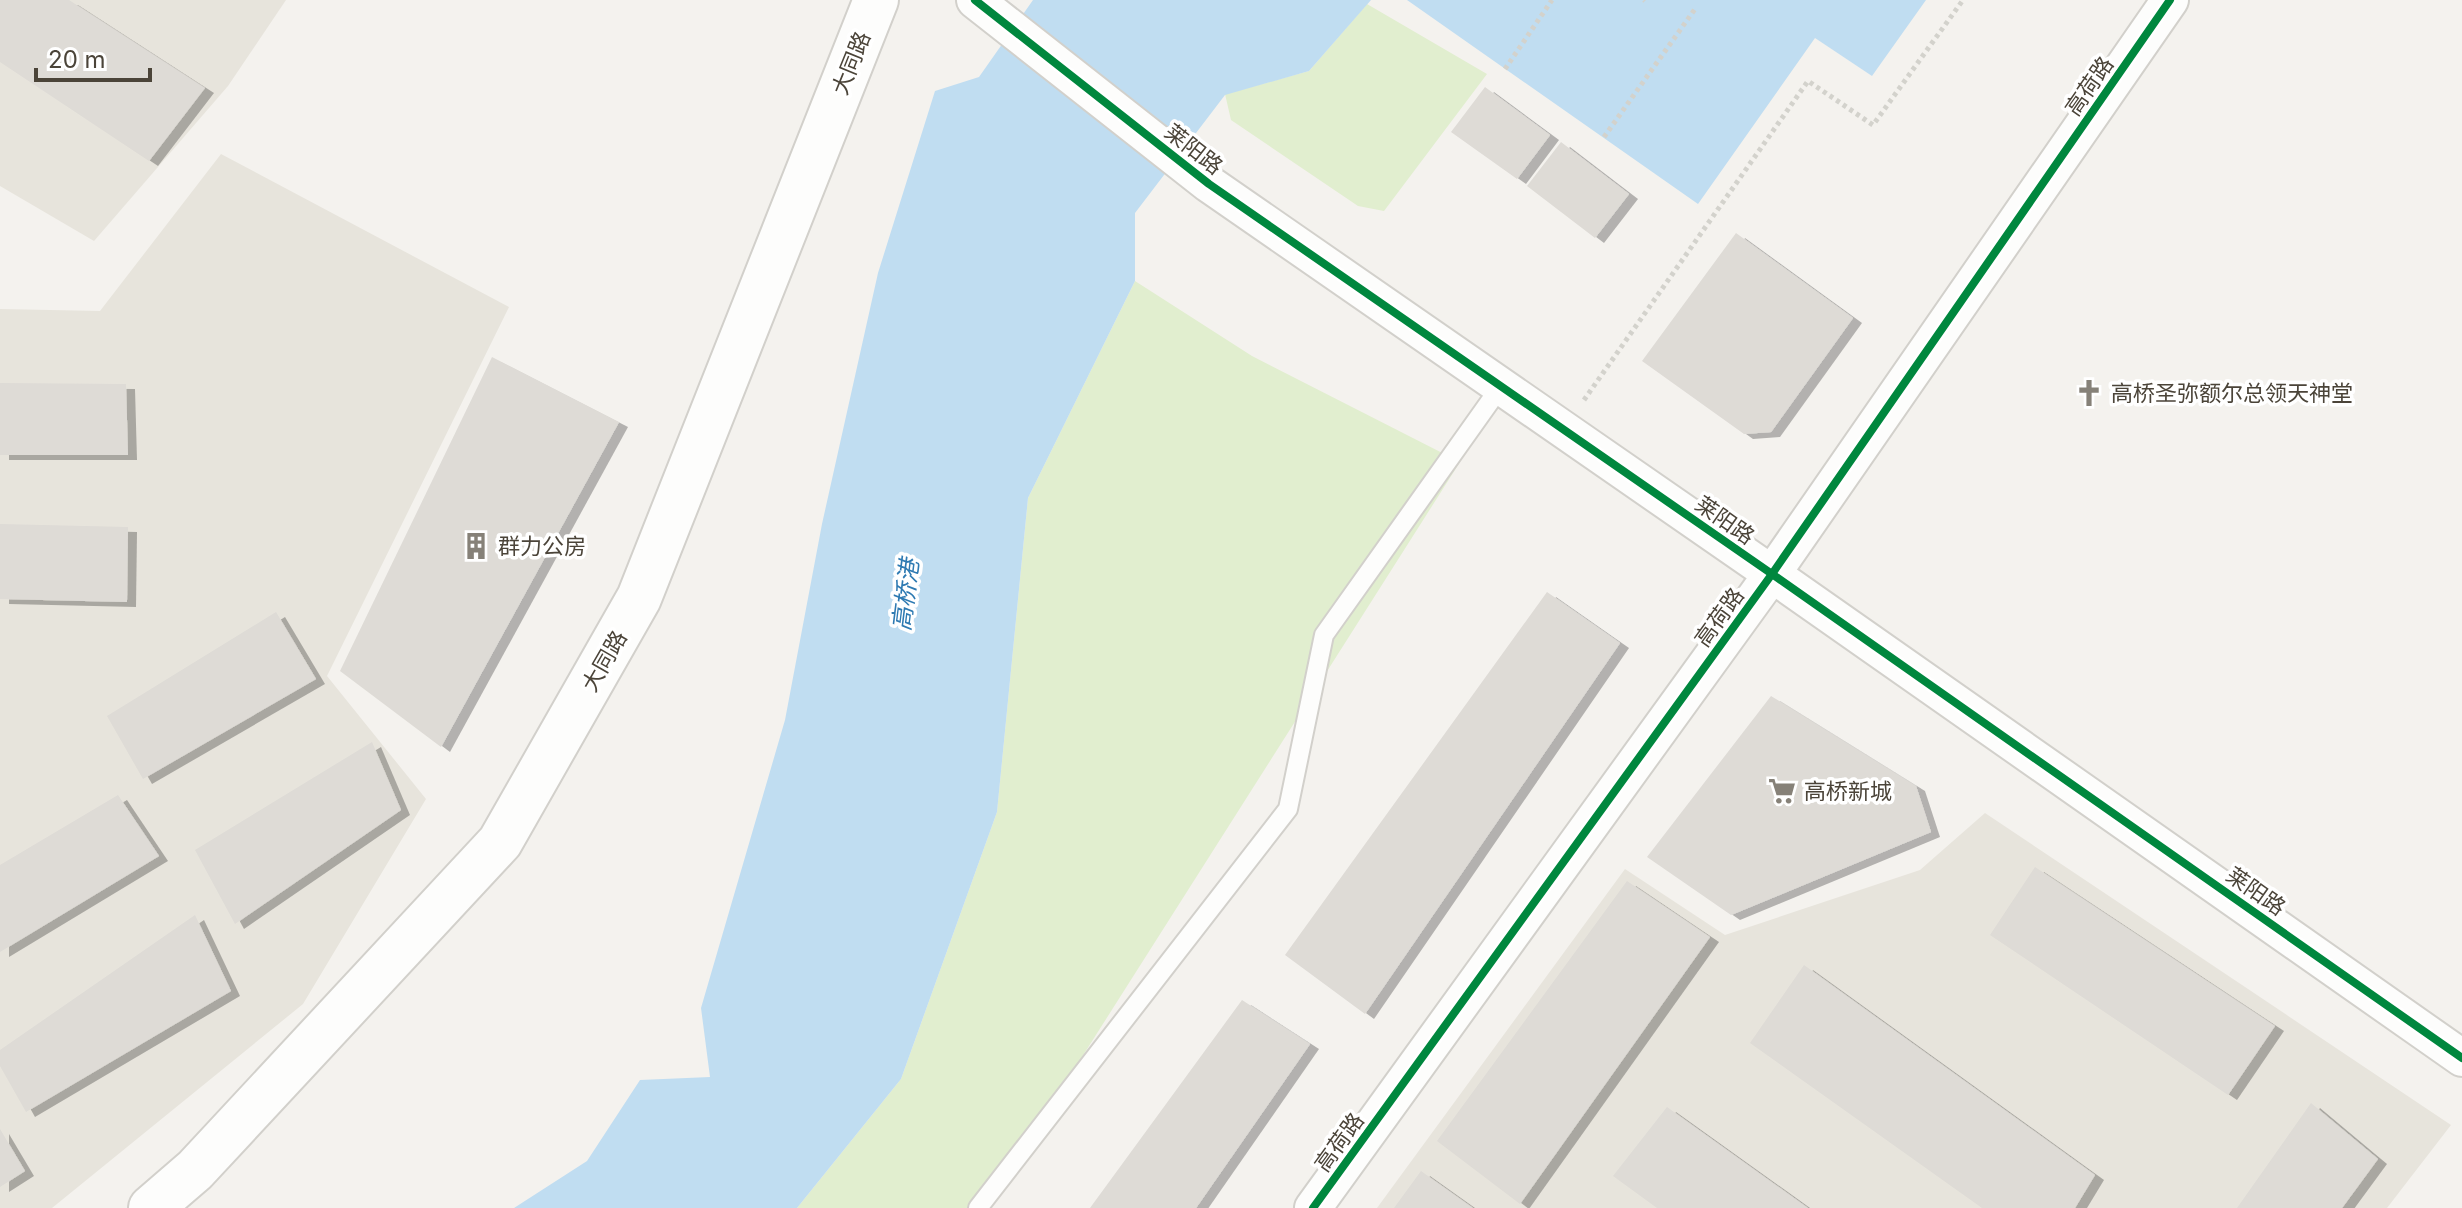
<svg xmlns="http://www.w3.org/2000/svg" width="2462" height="1208" font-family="Inter,'Noto Sans SC',sans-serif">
	<defs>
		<filter id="shadow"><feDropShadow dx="9" dy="5" stdDeviation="0" flood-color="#0004"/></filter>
	</defs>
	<rect width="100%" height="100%" fill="#f4f2ee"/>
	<!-- residential -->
	<g fill="#e7e4dc">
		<path d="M0,0H286L228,86L94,241L0,186Z"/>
		<path d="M221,154L509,307L327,676L426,799L303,1004L52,1208H0V309L100,311Z"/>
		<path d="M1985,813L2451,1125L2387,1208H1377L1625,869L1725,935L1920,870Z"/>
	</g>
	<!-- green -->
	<g fill="#e1eecf">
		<path d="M1367,4L1487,74L1384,211L1358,206L1231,120L1225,94L1309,71Z"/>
		<path d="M1135,281L1252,356L1460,462L986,1208H797L901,1079L997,812L1028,498Z"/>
	</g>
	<!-- water -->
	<g fill="#c0ddf1">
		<path d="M1033,0H1371L1309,71L1225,95L1135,213V281L1028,498L997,812L901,1079L797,1208H514L587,1161L640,1080L710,1077L701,1008L785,720L822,524L878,273L935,91L979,77Z"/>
		<path d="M1407,0H1926L1872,76L1815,38L1698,204Z"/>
	</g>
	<!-- building -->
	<g fill="#dedbd6" filter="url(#shadow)">
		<path d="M0,0H69L205,88L149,161L0,62Z"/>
		<path d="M1485,87L1550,135L1517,179L1451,132Z"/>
		<path d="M1561,142L1629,194L1595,238L1527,186Z"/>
		<path d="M1736,233L1853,318L1771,432L1744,434L1642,361Z"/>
		<path d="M492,357L619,422L441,747L340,671Z"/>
		<path d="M0,383L126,384L128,455H0Z"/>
		<path d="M0,524L128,527L127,602L0,599Z"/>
		<path d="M1547,592L1620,643L1365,1014L1285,955Z"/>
		<path d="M276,612L316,679L143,779L107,716Z"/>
		<path d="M1771,696L1916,786L1931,832L1731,915L1647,857Z"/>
		<path d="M372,742L401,810L235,924L195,850Z"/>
		<path d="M118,795L159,856L0,952V865Z"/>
		<path d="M2035,867L2275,1026L2228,1095L1990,935Z"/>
		<path d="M1627,881L1710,937L1520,1204L1437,1141Z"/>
		<path d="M195,915L231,991L26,1112L0,1066V1050Z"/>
		<path d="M1804,965L2095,1175L2075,1208H1982L1750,1043Z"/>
		<path d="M1242,1000L1310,1044L1196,1208H1090Z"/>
		<path d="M2311,1103L2378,1159L2342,1208H2237Z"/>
		<path d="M1667,1107L1808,1208H1657L1613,1176Z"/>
		<path d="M0,1129L25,1171L0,1187Z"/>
		<path d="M1421,1171L1473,1208H1394Z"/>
	</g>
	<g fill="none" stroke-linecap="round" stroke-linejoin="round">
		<!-- service casing -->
		<g stroke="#d2d0cb" stroke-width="22">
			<path id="service" d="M978,1208L1288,809L1324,635L1501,386"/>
		</g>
		<!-- minor casing -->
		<g stroke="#d2d0cb" stroke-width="40">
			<g id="minor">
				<path d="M975,0L1209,184L1772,574L2462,1058"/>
				<path d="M1313,1208L1772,574L2170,0"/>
			</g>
		</g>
		<!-- tertiary casing -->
		<g stroke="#d2d0cb" stroke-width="48">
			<path id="tertiary" d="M151,1208L195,1170L500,842L639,598L876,0"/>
		</g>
		<!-- path -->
		<g stroke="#d3d2cc" stroke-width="5" stroke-dasharray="4 4" stroke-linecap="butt">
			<path d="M1644,0L1645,1"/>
			<path d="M1505,69L1552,0"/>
			<path d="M1604,137L1695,9"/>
			<path d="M1584,400L1808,81L1873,125L1963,0"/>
		</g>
		<!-- service -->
		<use href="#service" stroke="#fdfdfc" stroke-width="18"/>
		<!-- minor -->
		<use href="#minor" stroke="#fdfdfc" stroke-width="36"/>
		<!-- tertiary -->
		<use href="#tertiary" stroke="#fdfdfc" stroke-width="44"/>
		<!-- cycleway casing -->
		<g stroke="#fff" stroke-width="13">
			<g id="cycleway">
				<path d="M975,0L1209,184L1772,574L2462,1058"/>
				<path d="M1313,1208L1772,574L2170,0"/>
			</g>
		</g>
		<!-- cycleway -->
		<use href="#cycleway" stroke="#00873e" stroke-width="8"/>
	</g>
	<!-- icons -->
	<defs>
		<g id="church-bare" transform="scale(2.16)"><path d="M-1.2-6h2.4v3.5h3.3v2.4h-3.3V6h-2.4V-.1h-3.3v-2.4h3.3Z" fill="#868178" stroke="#fff" stroke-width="2.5" paint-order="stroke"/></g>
		<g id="building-bare" transform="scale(2.16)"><path d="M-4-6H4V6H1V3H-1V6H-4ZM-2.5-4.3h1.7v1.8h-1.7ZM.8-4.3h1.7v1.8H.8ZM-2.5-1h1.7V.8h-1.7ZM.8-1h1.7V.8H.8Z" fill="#868178" stroke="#fff" stroke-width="2.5" paint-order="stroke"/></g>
		<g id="supermarket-bare" transform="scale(2.16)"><path d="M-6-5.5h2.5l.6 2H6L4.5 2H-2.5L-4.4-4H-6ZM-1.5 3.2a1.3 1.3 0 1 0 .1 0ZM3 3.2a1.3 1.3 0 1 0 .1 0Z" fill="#868178" stroke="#fff" stroke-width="2.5" paint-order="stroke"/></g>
	</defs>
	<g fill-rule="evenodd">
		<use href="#church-bare" x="2089" y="393"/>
		<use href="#building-bare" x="476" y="546"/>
		<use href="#supermarket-bare" x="1782" y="791"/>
	</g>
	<g text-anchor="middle" stroke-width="7" stroke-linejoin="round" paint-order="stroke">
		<!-- street labels -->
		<g font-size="22" fill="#4b4439" stroke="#fff">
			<text transform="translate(851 63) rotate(-68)" y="8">大同路</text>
			<text transform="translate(2089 86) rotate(-55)" y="8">高荷路</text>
			<text transform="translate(1194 149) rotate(38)" y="8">莱阳路</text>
			<text transform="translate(1725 520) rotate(35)" y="8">莱阳路</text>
			<text transform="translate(1719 617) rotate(-54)" y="8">高荷路</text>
			<text transform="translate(604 661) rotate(-60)" y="8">大同路</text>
			<text transform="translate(2256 891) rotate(35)" y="8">莱阳路</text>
			<text transform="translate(1339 1142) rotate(-54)" y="8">高荷路</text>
		</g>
		<!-- poi labels -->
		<g font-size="22" fill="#4b4439" stroke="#fff" text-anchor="start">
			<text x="2111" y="401">高桥圣弥额尔总领天神堂</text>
			<text x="498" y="554">群力公房</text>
			<text x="1804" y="799">高桥新城</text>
		</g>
		<!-- water labels -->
		<g font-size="24" font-style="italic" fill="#2e7ab2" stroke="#fff">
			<text transform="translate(906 595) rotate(-83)" y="8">高桥港</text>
		</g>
	</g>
	<!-- scale -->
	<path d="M36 68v12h114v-12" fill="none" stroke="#4b4439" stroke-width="4"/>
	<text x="48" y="68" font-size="24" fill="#4b4439" stroke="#ffffff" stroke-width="6" paint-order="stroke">20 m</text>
</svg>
